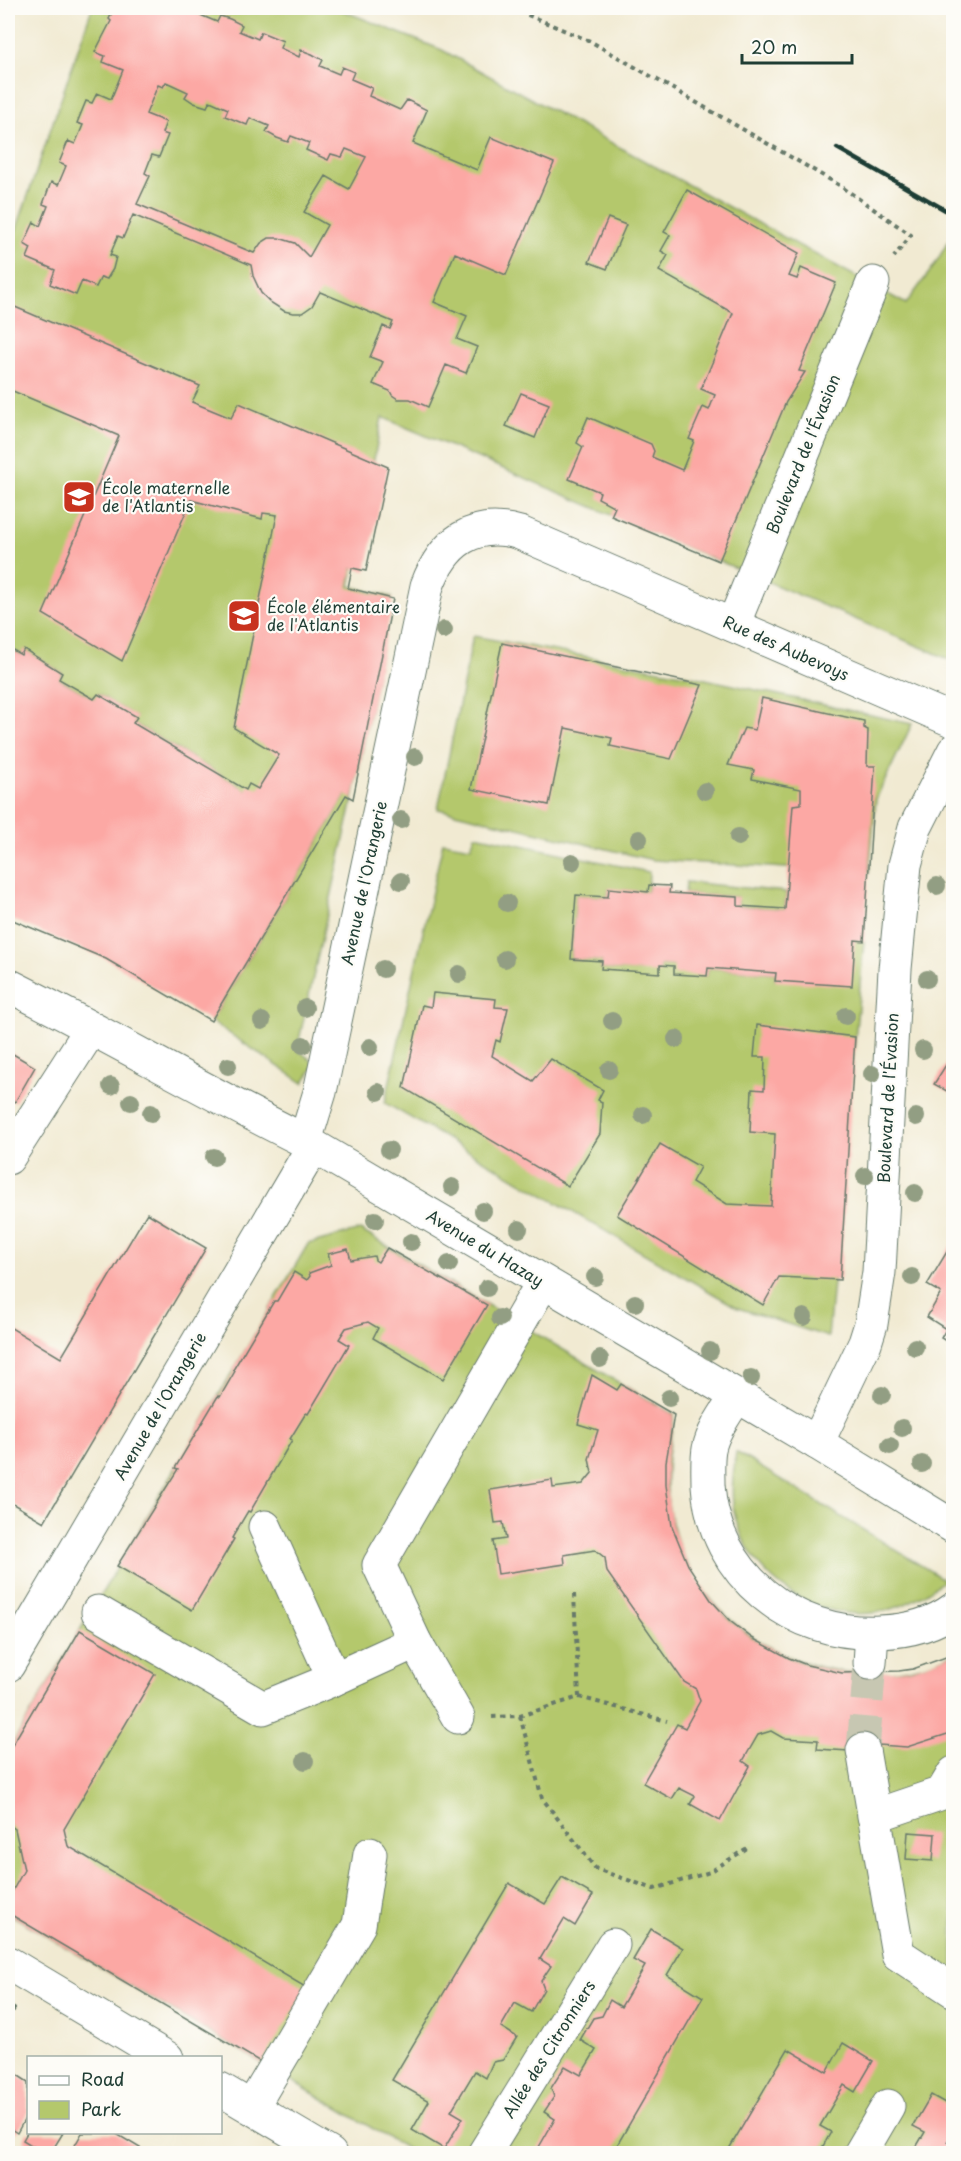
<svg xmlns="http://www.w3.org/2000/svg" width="961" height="2161" font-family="'Playpen Sans',sans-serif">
	<rect width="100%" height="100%" fill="#fdfcf7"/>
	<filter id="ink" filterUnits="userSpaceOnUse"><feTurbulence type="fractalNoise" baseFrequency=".0167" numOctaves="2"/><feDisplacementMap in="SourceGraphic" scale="12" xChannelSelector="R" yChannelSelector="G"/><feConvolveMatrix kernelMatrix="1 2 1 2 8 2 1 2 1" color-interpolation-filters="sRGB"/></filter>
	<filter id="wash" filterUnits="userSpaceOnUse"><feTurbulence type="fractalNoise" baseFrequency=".008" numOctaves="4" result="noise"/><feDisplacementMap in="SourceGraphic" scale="24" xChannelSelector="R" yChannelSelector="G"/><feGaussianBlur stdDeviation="1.35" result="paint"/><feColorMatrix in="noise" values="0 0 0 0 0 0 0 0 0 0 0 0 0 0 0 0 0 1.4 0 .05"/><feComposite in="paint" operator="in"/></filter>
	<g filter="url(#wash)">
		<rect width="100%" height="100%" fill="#f1ead2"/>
		<!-- green -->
		<g fill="#b4c86c" stroke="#6a8250" stroke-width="1.5">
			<path d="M92,8H336L442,50L906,304L934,266L953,233L954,657L951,660L382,417L350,586L392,597L353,799L297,1049L316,1064L303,1083L211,1021L346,795L246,790L133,723L136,717L98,694L94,699L59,679L62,673L25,650L21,655L8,647V254Z"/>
			<path d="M473,636L687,675L912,724L876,799L869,873L653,860L438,809Z"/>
			<path d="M475,835L649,872L648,892L609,889L608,897L576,895L571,959L602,961L601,969L660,972V965L674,966L707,976L708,968L776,973L775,980L855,940L864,941L828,1337L738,1308L385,1103L443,842L471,847Z"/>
			<path d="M686,882L786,892L785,909L738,906V897L685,894Z"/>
			<path d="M360,1230L674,1415C668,1452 662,1486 672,1523C702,1643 843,1708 953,1654V2153H414L8,1913V1752L308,1244Z"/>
			<path d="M736,1452L945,1580C927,1593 910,1604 888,1610C822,1627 751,1582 735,1516C730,1495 733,1474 736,1452Z"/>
		</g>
		<g id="blocks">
			<!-- building -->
			<g fill="#fca8a4" fill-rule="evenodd">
				<path d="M114,8H201L198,14L217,22L220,16L230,19L242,25L239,31L258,39L261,32L283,41L280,48L299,57L301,50L312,54L323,60L320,66L339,74L342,67L354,72L351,79L372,88L369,96L400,110L407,100L427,110L413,143L477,170L491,137L554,163L506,275L455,253L434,302L467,316L457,339L477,347L466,373L446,365L428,407L410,399H398L392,395L390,391L373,384L383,362L370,357L383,326L390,329L393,322L320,292L312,306L302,313H293L284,311L270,302L261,293L253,276L251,265L133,215L123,238L118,236L110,255L116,257L113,269L107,279L101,277L96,287L82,281L76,295L50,284L55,270L27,258L31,248L24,244L34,222L40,226L48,206L43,204L51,182L58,185L66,166L59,163L68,141L75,144L83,125L77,123L86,101L92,103L97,93L111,99L123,70L103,62L105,56L95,52L111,21L109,19ZM166,82L188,92L185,97L194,103L207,107L210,101L228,109L225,116L247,125L250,118L269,126L266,132L277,138L288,142L291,136L309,143L306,150L328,160L331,154L342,157L346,149L366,157L349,189L326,176L304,212L327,225L309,257L295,243L279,238H269L261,243L254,253L137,204L150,176L145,173L152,155L159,157L168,135L162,133L166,122L146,114L158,85L163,87Z"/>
				<path d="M687,190L799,253L789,276L797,279L801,268L836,283L799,371L805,372L786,402L719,561L611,516L615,507L598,498L600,492L569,479L583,447L577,443L588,417L651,444L654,451L652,457L682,470L694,441L689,439L703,407L709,410L715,395L701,389L733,313L659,271L668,255L661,251L670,235L664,232Z"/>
				<path d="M608,218L626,225L607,269L589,262Z"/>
				<path d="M8,304L200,386L192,402L231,418L239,403L388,467L366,571L352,568L348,588L393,599L353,799L346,795L211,1021L106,959L8,918V647L21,655L24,649L62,673L59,679L94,699L98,694L137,717L133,723L246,790L249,784L258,789L279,755L234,728L277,515L263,513L262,519L191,500L122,661L43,614L119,436L8,389Z"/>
				<path d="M521,393L549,404L535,438L506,426Z"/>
				<path d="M502,643L702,685L671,759L610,746L612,738L565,728L549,805L471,789Z"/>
				<path d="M762,698L864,721V728L868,730L867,766H875L867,899L864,941L855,940L852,986L775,981L776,973L708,968L707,976L674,974V966L660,965V973L601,969L602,961L571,959L576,895L608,897L609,888L648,892L649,885L670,886L669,893L738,897V906L785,909L793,805L801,804V789L752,779L754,770L728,765L744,728L755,730Z"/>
				<path d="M433,993L496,999L495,1007L508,1008L500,1042L496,1040L492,1056L533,1081L551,1059L603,1090L598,1100L602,1102L600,1134L568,1186L404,1088L422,1005L431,1007Z"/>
				<path d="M757,1025L855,1037L840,1280L779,1277L763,1305L617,1215L660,1144L700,1167L692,1182L727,1204L771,1206L775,1134L750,1132L752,1089L764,1090L765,1057H754Z"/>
				<path d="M8,1051L35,1067L15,1102L8,1098Z"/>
				<path d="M954,1052V1095L934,1084Z"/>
				<path d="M147,1213L206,1248L44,1522L8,1501V1326L61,1358Z"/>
				<path d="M954,1240V1346L941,1338L946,1329L927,1317L941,1293L927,1285Z"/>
				<path d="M387,1248L487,1305L443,1379L373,1338L378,1328L368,1322L346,1328L339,1339L349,1345L308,1414L306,1413L290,1439L292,1440L250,1512L248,1511L232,1538L234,1539L192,1610L117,1566L178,1469L175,1468L218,1396L220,1397L235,1371L233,1370L274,1301H277L294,1272L307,1280L310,1276L309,1273L331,1265L328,1254L348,1249L351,1260L374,1256L375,1260L378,1262Z"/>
				<path d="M592,1375L617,1390L621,1384L674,1415L666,1462V1485L672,1526L688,1565L711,1600L730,1621L752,1638L789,1658L807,1665L842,1673L899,1671L913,1669L954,1654V1732L907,1747L850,1743L849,1751L817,1749L818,1740L783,1738L771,1731L758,1735L743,1761L750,1766L720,1821L690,1804L695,1796L679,1788L672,1799L643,1783L677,1724L685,1728L700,1701L696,1689L684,1682L607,1572L605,1558L595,1550L564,1555L565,1564L498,1574L493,1541L506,1539L503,1522L495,1523L490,1490L552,1480L553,1488L583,1484L592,1473L589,1459L598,1430L578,1424Z"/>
				<path d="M80,1630L155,1674L64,1829L68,1846L307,1988L262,2063L8,1913V1899L24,1870L15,1829L8,1824V1752Z"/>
				<path d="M908,1832L935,1834L933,1861L906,1859Z"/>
				<path d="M562,1877L593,1895L575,1926L564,1919L540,1959L551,1966L541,1981L544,1989L531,2012L515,2003L501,2027L517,2037L503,2060L493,2062L486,2078L475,2071L451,2111L463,2118L444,2149L412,2130L429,2101L392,2080L509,1883L545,1904Z"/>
				<path d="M651,1929L683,1948L667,1975L703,1997L612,2154H535L555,2119L544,2112L554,2097L551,2088L565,2066L581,2075L596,2050L580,2040L593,2018L602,2016L610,2000L621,2007L645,1966L633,1960Z"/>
				<path d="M843,2043L873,2061L855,2092L844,2085L820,2126L831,2132L822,2148L823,2154H726L788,2049L827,2072Z"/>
				<path d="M8,2069L28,2082V2113L17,2133L8,2127Z"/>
				<path d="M931,2095L954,2108V2131L947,2142L954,2146V2154H912L925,2132L913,2126Z"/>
				<path d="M27,2133H63L50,2154H46L23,2140Z"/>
				<path d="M82,2133H115L150,2154H70Z"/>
			</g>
		</g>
	</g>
	<g filter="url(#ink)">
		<use href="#blocks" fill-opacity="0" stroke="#687a6b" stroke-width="1.5"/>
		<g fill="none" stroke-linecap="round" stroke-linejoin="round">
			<!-- minor-tunnel -->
			<path stroke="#c7c7b2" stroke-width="33" stroke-dasharray="33 16" stroke-linecap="butt" d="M863,1750L870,1663"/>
			<!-- minor casing -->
			<g stroke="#687a6b" stroke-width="35">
				<g id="minor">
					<path d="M733,625L873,283"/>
					<path d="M8,985C108,1035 204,1091 305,1141L817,1443L954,1527"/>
					<path d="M305,1141L320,1092L427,586C443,543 473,519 520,533L954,721"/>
					<path d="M8,1158L91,1029"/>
					<path d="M737,1396C727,1412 713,1430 709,1449C707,1460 708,1474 708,1485C714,1575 793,1637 880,1632C906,1631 933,1625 954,1609"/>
					<path d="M817,1443L865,1343L871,1324L879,1272L895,969L905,865L915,828L954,751"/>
					<path d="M265,1527L334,1679"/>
					<path d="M98,1612L263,1708L334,1679L415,1642"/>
					<path d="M870,1663L872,1633"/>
					<path d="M8,1665L313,1147"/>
					<path d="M458,1717L415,1642L379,1565L543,1282"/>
					<path d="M863,1750L898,1954L954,1991"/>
					<path d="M874,1816L942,1793L954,1773"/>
					<path d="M8,1963L167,2058"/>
					<path d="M220,2089L330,2154"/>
					<path d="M252,2107L359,1925L370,1854"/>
					<path d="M484,2154L613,1945"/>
					<path d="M860,2154L888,2106"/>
				</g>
			</g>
			<!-- path -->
			<g stroke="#687a6b" stroke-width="4" stroke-dasharray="4.5 4.5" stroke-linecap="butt">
				<path d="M511,8L590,41L839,185L911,235L894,257"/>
				<path d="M574,1594L579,1697"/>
				<path d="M520,1716L542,1798L596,1869L654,1889L710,1872L747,1848"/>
				<path d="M492,1717L520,1716L579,1697L667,1721"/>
				<path d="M954,1839L952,1849L954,1851"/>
				<path d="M8,2019L15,2007"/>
			</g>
			<!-- minor -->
			<use href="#minor" stroke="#fff" stroke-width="33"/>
			<!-- rail -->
			<path stroke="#1f3d34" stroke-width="4.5" d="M837,148L954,215"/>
		</g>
		<!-- trees -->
		<g fill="#929e83">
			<circle cx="444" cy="630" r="9"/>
			<circle cx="415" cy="757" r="9"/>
			<circle cx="705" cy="791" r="9"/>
			<circle cx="401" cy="820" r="9"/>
			<circle cx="738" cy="837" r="9"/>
			<circle cx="639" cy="839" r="9"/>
			<circle cx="572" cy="862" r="9"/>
			<circle cx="401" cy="881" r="9"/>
			<circle cx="937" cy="886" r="9"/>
			<circle cx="507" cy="903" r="9"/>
			<circle cx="505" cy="959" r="9"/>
			<circle cx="383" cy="969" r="9"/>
			<circle cx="459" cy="974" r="9"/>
			<circle cx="927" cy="979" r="9"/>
			<circle cx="305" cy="1008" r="9"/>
			<circle cx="846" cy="1016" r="9"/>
			<circle cx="262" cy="1021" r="9"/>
			<circle cx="612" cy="1021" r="9"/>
			<circle cx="676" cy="1039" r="9"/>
			<circle cx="303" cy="1045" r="9"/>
			<circle cx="370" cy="1047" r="9"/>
			<circle cx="923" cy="1050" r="9"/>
			<circle cx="228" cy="1066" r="9"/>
			<circle cx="609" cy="1070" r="9"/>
			<circle cx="872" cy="1074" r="9"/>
			<circle cx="111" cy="1086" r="9"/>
			<circle cx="378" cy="1092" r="9"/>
			<circle cx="131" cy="1102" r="9"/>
			<circle cx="151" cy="1113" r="9"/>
			<circle cx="643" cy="1115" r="9"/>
			<circle cx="916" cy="1117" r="9"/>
			<circle cx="389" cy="1150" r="9"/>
			<circle cx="214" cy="1157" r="9"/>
			<circle cx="865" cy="1176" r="9"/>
			<circle cx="452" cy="1187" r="9"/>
			<circle cx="915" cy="1193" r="9"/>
			<circle cx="483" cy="1211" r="9"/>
			<circle cx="375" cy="1220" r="9"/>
			<circle cx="519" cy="1229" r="9"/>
			<circle cx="411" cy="1242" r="9"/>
			<circle cx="449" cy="1264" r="9"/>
			<circle cx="595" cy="1277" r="9"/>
			<circle cx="912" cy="1277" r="9"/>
			<circle cx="487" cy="1288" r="9"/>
			<circle cx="635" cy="1303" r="9"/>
			<circle cx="804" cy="1317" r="9"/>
			<circle cx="500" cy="1318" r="9"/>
			<circle cx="915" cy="1347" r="9"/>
			<circle cx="710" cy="1351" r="9"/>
			<circle cx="600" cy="1359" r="9"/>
			<circle cx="751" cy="1378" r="9"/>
			<circle cx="882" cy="1395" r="9"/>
			<circle cx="669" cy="1398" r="9"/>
			<circle cx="902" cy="1428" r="9"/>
			<circle cx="890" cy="1446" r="9"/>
			<circle cx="922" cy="1464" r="9"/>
			<circle cx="305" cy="1761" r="9"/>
		</g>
	</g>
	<!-- icons -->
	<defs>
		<g id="school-square" transform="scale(1.725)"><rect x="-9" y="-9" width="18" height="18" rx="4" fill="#c8321e" stroke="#fdfcf7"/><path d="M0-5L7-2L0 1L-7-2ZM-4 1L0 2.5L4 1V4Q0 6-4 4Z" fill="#fff"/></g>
	</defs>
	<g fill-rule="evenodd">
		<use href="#school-square" x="79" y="497"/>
		<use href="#school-square" x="244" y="616"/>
	</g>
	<g text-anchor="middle" stroke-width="4.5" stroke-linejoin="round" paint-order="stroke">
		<!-- street labels -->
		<g font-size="16" fill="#1f3d34" stroke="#fdfcf7">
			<text transform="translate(803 454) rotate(-68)" y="6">Boulevard de l'Évasion</text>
			<text transform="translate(786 648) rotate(24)" y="6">Rue des Aubevoys</text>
			<text transform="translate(364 883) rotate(-78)" y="6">Avenue de l'Orangerie</text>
			<text transform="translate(888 1098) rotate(-87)" y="6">Boulevard de l'Évasion</text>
			<text transform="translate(485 1248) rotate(31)" y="6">Avenue du Hazay</text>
			<text transform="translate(160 1406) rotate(-60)" y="6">Avenue de l'Orangerie</text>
			<text transform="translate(549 2049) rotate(-58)" y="6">Allée des Citronniers</text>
		</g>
		<!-- poi labels -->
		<g font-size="16" fill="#1f3d34" stroke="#fdfcf7" text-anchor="start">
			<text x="102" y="494">École maternelle<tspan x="102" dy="18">de l'Atlantis</tspan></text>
			<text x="267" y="613">École élémentaire<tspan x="267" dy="18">de l'Atlantis</tspan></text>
		</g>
	</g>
	<!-- margin -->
	<rect width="961" height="2161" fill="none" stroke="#fdfcf7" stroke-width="30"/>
	<!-- legend -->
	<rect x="27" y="2056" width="195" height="78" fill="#fdfcf7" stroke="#a4b0a9" stroke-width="1.5"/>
	<rect x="39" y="2076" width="30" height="9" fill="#ffffff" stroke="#a4b0a9" stroke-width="1.5"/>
	<text x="81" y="2086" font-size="18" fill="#1f3d34">Road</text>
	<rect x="39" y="2101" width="30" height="18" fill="#b4c86c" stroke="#a4b0a9" stroke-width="1.5"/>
	<text x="81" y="2116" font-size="18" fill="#1f3d34">Park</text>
	<!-- scale -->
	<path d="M742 54v9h110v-9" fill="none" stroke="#1f3d34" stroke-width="3"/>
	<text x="751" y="54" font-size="18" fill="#1f3d34" stroke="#fdfcf7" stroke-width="4.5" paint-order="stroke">20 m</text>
</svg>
